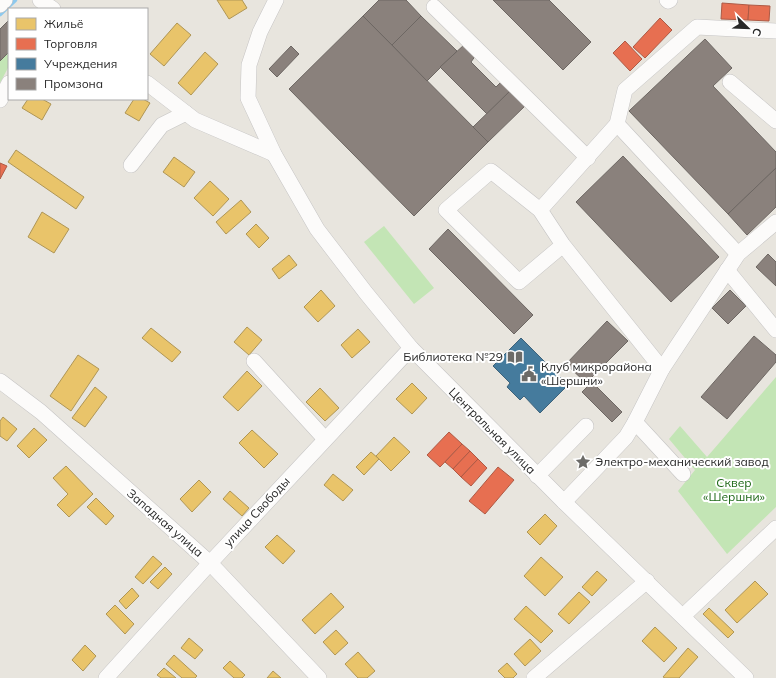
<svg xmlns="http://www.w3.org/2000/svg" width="776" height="678" font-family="Mulish,sans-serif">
	<rect width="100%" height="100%" fill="#e8e5de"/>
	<!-- green -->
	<g fill="#c3e5b5">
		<path d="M9,23V66L0,83V32Z"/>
		<path d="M384,226L434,288L414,304L364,242Z"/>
		<path d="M776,377V507L727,554L678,491L695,470L669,439L680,426L707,457Z"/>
	</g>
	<!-- homes -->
	<g fill="#e9c46a" stroke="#af9656">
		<path d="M217,0H242L247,8L229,19Z"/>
		<path d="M177,23L191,35L164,66L150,54Z"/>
		<path d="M205,52L218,64L191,95L178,83Z"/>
		<path d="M28,99H42L51,104L42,120L22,108Z"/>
		<path d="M134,99H143L150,103L139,121L125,113Z"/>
		<path d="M16,150L84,197L76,209L8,162Z"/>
		<path d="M174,157L195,172L184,187L163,172Z"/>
		<path d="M210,181L229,199L213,216L194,198Z"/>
		<path d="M241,200L251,212L226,234L216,222Z"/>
		<path d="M42,212L69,229L54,253L28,237Z"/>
		<path d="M256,224L269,238L259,248L246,234Z"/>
		<path d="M289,255L297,265L279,279L272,269Z"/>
		<path d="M321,290L335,306L318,322L304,307Z"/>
		<path d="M247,327L262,340L249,355L234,342Z"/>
		<path d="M151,328L181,352L172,362L142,338Z"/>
		<path d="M358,329L370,342L352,358L341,345Z"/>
		<path d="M78,355L99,369L71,411L50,396Z"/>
		<path d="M247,371L262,386L238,411L223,397Z"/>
		<path d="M412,383L427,398L412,414L396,399Z"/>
		<path d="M95,387L107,397L85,427L72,418Z"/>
		<path d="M320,388L339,408L325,421L306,402Z"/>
		<path d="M3,417L17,429L7,441L0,436V421Z"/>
		<path d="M34,428L47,440L29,458L17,446Z"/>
		<path d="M252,430L278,454L264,468L239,443Z"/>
		<path d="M394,437L410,452L391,471L376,456Z"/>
		<path d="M371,452L379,459L364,475L356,467Z"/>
		<path d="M66,466L93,494L69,517L57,505L68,494L53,478Z"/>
		<path d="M333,474L353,490L343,501L324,485Z"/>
		<path d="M199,480L211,492L192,512L180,499Z"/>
		<path d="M230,491L249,508L242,516L223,499Z"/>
		<path d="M96,498L114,516L106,525L87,507Z"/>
		<path d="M545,514L557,526L540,545L527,532Z"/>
		<path d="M277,535L295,551L283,564L265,547Z"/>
		<path d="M153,556L162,564L143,584L135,577Z"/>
		<path d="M541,557L563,577L545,596L524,576Z"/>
		<path d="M165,567L172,574L158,589L150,582Z"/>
		<path d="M597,571L607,580L592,596L582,587Z"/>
		<path d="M755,581L768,594L737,623L725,610Z"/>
		<path d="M132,588L139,596L126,609L119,601Z"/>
		<path d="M579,592L590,602L569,624L558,614Z"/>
		<path d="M331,593L344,607L315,634L302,620Z"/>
		<path d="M115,605L134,624L125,634L106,614Z"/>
		<path d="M526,606L553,631L541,643L514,619Z"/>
		<path d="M709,608L734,632L728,638L703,614Z"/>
		<path d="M655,627L677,648L664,662L642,641Z"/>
		<path d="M336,630L348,643L335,655L323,642Z"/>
		<path d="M189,638L203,650L195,659L181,648Z"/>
		<path d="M530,639L541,651L525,666L514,654Z"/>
		<path d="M85,645L96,656L83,671L72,660Z"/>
		<path d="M688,648L698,657L679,678H665L663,677Z"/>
		<path d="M358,652L375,671L367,678H358L345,664Z"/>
		<path d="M174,655L197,676L195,678H182L166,664Z"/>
		<path d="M230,661L245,675L242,678H234L223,668Z"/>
		<path d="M507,663L517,674L513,678H505L498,671Z"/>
		<path d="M164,668L176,678H161L157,675Z"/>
		<path d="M273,671L281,678H267Z"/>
	</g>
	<!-- shops -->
	<g fill="#e76f51" stroke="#ae5a45">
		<path d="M722,3L749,5L748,20L721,19Z"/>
		<path d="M749,5L770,6L769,21L748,20Z"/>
		<path d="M660,18L672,30L645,58L633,47Z"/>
		<path d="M625,41L642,59L630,71L613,53Z"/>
		<path d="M0,163L7,166L0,179Z"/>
		<path d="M449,432L462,444L440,467L427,455Z"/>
		<path d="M462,444L470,451L453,469L445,462Z"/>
		<path d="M470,451L478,459L461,477L453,469Z"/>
		<path d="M478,459L487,468L471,486L461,477Z"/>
		<path d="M498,467L514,480L485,514L469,501Z"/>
	</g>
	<!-- public -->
	<path fill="#457b9d" stroke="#3d627a" d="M521,338L568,385L540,413L524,396L520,400L507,387L510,383L493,366Z"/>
	<!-- industry -->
	<g fill="#8a817c" stroke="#6d6763">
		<path d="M379,0H406L421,16L392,45L363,16Z"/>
		<path d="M493,0H549L591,42L563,70Z"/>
		<path d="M363,16L488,142L414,216L289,89Z"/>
		<path d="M421,16L457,51L427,81L392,45Z"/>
		<path d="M9,20V52L0,61V29Z"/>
		<path d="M705,39L732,68L713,86L776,152V168L728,214L629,111Z"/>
		<path d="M465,44L476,55L471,62L496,87L502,81L511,90L487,114L440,67Z"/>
		<path d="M291,46L299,54L277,77L269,69Z"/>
		<path d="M511,90L526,105L488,142L473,127Z"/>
		<path d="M623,156L719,257L671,302L576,202Z"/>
		<path d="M776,168V207L747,235L728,214Z"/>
		<path d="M448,229L533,315L514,334L429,249Z"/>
		<path d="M768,254L776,262V286L756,267Z"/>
		<path d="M730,290L746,306L728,324L712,308Z"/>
		<path d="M607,321L628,341L586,383L566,364Z"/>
		<path d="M754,336L776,355V362L727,419L701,397Z"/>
		<path d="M592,382L622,412L612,422L582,392Z"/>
	</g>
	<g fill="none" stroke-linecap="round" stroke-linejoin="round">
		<!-- stream -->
		<path stroke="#8ec9ed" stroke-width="4.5" d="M0,14L15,0"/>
		<!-- minor casing -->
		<g stroke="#c5c4c4" stroke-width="16">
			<g id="minor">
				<path d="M40,0L53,9"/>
				<path d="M276,0L260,32L249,65L248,98L274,154L317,229L366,293L411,348L564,502L746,678"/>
				<path d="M667,0L668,1L670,0"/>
				<path d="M0,5L5,0"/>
				<path d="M434,7L588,158"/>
				<path d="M730,82L776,121"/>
				<path d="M147,83L195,120L274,154"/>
				<path d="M0,100L9,83"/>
				<path d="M617,124L738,254"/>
				<path d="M131,165L162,125L186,113"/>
				<path d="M540,210L617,124L625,90L697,27L776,31"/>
				<path d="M563,245L519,282L446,210L491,171L540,210L563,245L662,369"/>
				<path d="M727,270L776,330"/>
				<path d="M254,361L325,439"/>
				<path d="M0,381L41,412L210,563L319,678"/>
				<path d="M635,422L683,474"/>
				<path d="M537,476L586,426"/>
				<path d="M564,502L626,437L635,422L662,369L738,254L776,222"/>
				<path d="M683,616L776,528"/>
				<path d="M106,678L210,563L411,348"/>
				<path d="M534,678L647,581"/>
			</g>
		</g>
		<!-- minor -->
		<use href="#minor" stroke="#fcfbfa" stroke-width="15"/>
	</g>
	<!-- icons -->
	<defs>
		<g id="library-bare" transform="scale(1.2)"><path d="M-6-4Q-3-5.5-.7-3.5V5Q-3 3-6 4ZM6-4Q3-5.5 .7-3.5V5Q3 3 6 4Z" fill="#6c6b68" stroke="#fff" stroke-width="2.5" paint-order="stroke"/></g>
		<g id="civic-bare" transform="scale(1.2)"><path d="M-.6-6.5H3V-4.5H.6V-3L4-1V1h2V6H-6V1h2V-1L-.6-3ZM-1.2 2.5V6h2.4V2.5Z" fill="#6c6b68" stroke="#fff" stroke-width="2.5" paint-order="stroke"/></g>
		<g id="sight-bare" transform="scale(1.2)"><path d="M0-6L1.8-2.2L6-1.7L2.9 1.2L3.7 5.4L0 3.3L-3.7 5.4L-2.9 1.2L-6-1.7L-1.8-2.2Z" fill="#6c6b68" stroke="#fff" stroke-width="2.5" paint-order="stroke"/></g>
	</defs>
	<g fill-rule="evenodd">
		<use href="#library-bare" x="515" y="357"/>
		<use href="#civic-bare" x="529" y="374"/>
		<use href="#sight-bare" x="583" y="462"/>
	</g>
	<g text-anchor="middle" stroke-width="4" stroke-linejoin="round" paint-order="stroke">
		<!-- poi labels -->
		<g font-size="12" fill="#292929" stroke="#fff" text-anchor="start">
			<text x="503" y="361" text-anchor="end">Библиотека №29</text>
			<text x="541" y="371">Клуб микрорайона<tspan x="541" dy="14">«Шершни»</tspan></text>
			<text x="595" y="466">Электро-механический завод</text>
		</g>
		<!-- street labels -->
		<g font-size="12" fill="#292929" stroke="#fff">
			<text transform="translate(492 431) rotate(45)" y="4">Центральная улица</text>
			<text transform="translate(257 512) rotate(-47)" y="4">улица Свободы</text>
			<text transform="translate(165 523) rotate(41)" y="4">Западная улица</text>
		</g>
		<!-- park labels -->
		<g font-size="12" fill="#1e6817" stroke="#fff">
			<text x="734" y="487">Сквер<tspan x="734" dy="14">«Шершни»</tspan></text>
		</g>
	</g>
	<!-- legend -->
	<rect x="8" y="8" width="140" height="92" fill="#ffffff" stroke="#a9a9a9"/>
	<rect x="16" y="18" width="20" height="12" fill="#e9c46a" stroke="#a9a9a9"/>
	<text x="44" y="28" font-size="12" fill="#292929">Жильё</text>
	<rect x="16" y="38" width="20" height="12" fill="#e76f51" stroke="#a9a9a9"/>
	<text x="44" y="48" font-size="12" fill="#292929">Торговля</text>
	<rect x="16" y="58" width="20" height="12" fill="#457b9d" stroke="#a9a9a9"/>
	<text x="44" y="68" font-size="12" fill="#292929">Учреждения</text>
	<rect x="16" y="78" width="20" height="12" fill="#8a817c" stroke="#a9a9a9"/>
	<text x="44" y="88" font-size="12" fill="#292929">Промзона</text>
	<!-- north arrow -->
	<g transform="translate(748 28) rotate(113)" stroke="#ffffff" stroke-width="3" paint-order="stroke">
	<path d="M0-3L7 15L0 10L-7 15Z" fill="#292929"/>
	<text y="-6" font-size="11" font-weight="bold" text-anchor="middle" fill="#292929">С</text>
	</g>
</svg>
